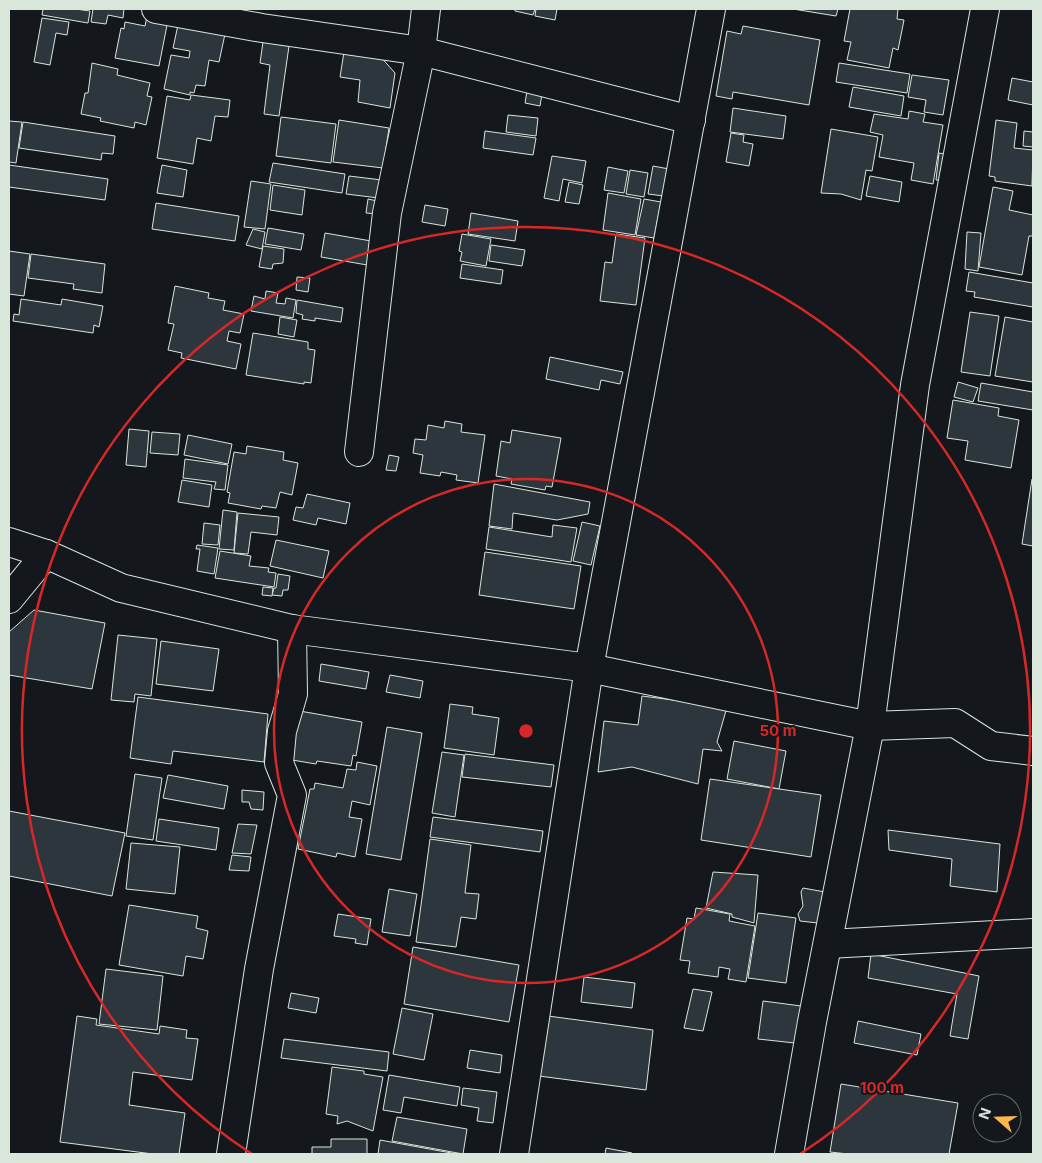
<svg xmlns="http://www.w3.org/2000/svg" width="1042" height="1163" font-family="Inter,sans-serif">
	<rect width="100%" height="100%" fill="#14181c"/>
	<!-- building -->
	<g fill="#2c363c" stroke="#d8e6dc">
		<path d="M43,9H75L90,11L88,23L42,15Z"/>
		<path d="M93,9H124L123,18L108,15L106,24L91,22Z"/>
		<path d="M515,9H535L533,15L515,11Z"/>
		<path d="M536,9H557L555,20L535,16Z"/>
		<path d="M793,9H838L836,16Z"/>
		<path d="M850,9H898L897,19L904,20L898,50L893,48L889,68L847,60L851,42L844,41Z"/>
		<path d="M147,16L168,20L159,66L115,58L121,28L124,29L125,22L145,26Z"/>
		<path d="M42,18L69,22L67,35L56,33L50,65L34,62Z"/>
		<path d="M178,25L225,34L219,62L209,60L205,86L196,85L194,93L190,92V95L164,89L171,55L189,58L190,51L173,48Z"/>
		<path d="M743,26L820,40L809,105L733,92L732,99L716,96L727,31L741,34Z"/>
		<path d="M263,42L289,46L279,116L264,114L270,65L260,63Z"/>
		<path d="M344,52L379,55L395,73L390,108L358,102L360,80L340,77Z"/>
		<path d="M92,63L118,69L117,75L150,83L147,96L152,97L146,125L135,122L134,128L100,121L101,118L81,114L85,93H88Z"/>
		<path d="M839,63L910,74L907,93L836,82Z"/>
		<path d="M912,75L949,80L943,115L924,112L926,100L908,97Z"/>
		<path d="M1012,78L1033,82V105L1008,100Z"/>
		<path d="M853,87L904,96L901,116L849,107Z"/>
		<path d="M527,91L542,94L540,106L525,103Z"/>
		<path d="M191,95L230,100L228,117L215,116L211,141L197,138L193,164L157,158L167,96L190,100Z"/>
		<path d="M733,108L786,116L783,139L730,132Z"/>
		<path d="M909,111L925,114L923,122L943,125L933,184L911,180L914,163L879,157L883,135L870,132L874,114L908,119Z"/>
		<path d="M508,115L538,118L536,136L506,132Z"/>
		<path d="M281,117L336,124L331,163L276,156Z"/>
		<path d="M339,120L389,128L383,168L333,162Z"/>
		<path d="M996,120L1017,123L1014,148L1033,150L1032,186L995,181V177L989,176Z"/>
		<path d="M9,121L22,122L16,163L9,162Z"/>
		<path d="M23,122L115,136L113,154L102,153L101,160L19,148Z"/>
		<path d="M831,129L878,137L872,171L866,170L861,200L841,194L821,193Z"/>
		<path d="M485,131L536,138L533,155L483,148Z"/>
		<path d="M1024,131L1033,132V147L1023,146Z"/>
		<path d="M731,133L744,135L743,142L753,144L749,166L726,162Z"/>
		<path d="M939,153L951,155L948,181L936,180Z"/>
		<path d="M552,156L586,161L582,183L563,179L559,201L544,198Z"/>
		<path d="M273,163L345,174L342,193L269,182Z"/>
		<path d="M9,165L108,179L105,200L9,187Z"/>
		<path d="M162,165L187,170L183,197L157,193Z"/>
		<path d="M653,166L669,169L664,196L648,194Z"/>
		<path d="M608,167L628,171L624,193L604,190Z"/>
		<path d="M630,170L648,173L644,197L626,194Z"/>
		<path d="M349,176L382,180L379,198L346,194Z"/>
		<path d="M870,176L902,182L899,202L866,196Z"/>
		<path d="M251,181L271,184L265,229L244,227Z"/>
		<path d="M569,182L583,185L579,204L565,202Z"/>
		<path d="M273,185L305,190L302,215L270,210Z"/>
		<path d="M993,187L1013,191L1009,210L1033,215V236H1029L1022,275L979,267Z"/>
		<path d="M608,193L641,199L635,235L603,230Z"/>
		<path d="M368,199L382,202L379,214L366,213Z"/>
		<path d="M644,199L661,202L654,238L636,235Z"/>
		<path d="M156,203L239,216L235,241L152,229Z"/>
		<path d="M425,205L448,209L445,226L422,222Z"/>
		<path d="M471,213L518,221L515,241L468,234Z"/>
		<path d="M268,228L304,234L301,250L265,244Z"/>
		<path d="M253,229L265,232L262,249L246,245Z"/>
		<path d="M967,232L981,233L978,271L965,269Z"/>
		<path d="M325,233L377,242L373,266L321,257Z"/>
		<path d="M462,234L491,239L486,266L460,261L462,252L459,251Z"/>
		<path d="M616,234L645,238L636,305L600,301L605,262L612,263Z"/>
		<path d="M491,245L525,250L522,266L489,261Z"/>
		<path d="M263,246L284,249L283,263L273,264L272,269L259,267Z"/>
		<path d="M9,251L30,254L24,296L9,294Z"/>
		<path d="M31,254L105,264L102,293L73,289L74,284L28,278Z"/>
		<path d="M462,264L503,270L501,284L460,278Z"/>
		<path d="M969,272L1033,283V307L974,297L975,292L966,291Z"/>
		<path d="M297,277L310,278L308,292L296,290Z"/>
		<path d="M175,286L209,293L208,298L225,301L223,310L244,314L240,333L229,331L227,341L241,344L236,369L181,358L182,353L168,350L174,324L168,323Z"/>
		<path d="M266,291L278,293L276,303L285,304L286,298L296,300L293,318L251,311L254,296L265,299Z"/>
		<path d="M21,299L61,305L62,299L103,306L99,327L94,325L93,333L13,321L14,314L19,315Z"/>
		<path d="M297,300L343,308L341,322L315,318V321L302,319L303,315L296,313Z"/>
		<path d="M970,312L999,316L990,376L961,372Z"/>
		<path d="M280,317L297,320L294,337L278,334Z"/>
		<path d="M1005,317L1033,322V382L995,376Z"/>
		<path d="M253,333L308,342V349L315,350L311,383L304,382V384L246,375Z"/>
		<path d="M550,357L623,372L620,384L601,380L599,390L546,379Z"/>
		<path d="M958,382L978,388L973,402L954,397Z"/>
		<path d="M981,383L1033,392V410L978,401Z"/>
		<path d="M953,400L999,408L998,416L1019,420L1011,468L965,460L968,441L947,438Z"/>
		<path d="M445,421L462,424L461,432L485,435L478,483L456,480L457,475L441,472L440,476L420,473L423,455L413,453L415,439L426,440L428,425L444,428Z"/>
		<path d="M129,429L149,431L146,467L126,465Z"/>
		<path d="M512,430L561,438L552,487L546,486L545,490L511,484L512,479L496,476L501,441L510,443Z"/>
		<path d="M152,432L180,434L178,455L150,453Z"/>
		<path d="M188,435L232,444L228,464L184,455Z"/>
		<path d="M247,446L284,452L283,460L298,463L292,495L280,492L276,508L262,506L261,509L228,503L230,493L227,492L234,452L246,454Z"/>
		<path d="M389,455L399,457L396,471L386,470Z"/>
		<path d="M185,459L228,465L225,490L214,489L216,482L183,478Z"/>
		<path d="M1032,479L1033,480V546L1022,544Z"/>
		<path d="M182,480L212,485L209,507L178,502Z"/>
		<path d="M494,484L590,502L588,514L557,520L513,513L512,529L489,526Z"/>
		<path d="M307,494L350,503L346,524L318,518L316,525L293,520L296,507L303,508Z"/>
		<path d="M223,510L237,512L234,550L219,549Z"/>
		<path d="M238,513L279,517L277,535L251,532L248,554L234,553Z"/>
		<path d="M582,522L600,526L591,565L573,561Z"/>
		<path d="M204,523L220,525L218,545L202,544Z"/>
		<path d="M553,525L577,528L571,562L486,549L489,527L552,537Z"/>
		<path d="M276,540L329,551L323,578L270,566Z"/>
		<path d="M197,545L218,548L214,574L197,571L200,549H196Z"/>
		<path d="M220,551L251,556L249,566L269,568L268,572L276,573L274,587L215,578Z"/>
		<path d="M485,552L581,566L574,609L479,595Z"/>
		<path d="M278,574L290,576L288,590H283L282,596L272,595L274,588H276Z"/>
		<path d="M263,587L273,588L272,596L262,595Z"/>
		<path d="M34,610L105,623L92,689L9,675V632Z"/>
		<path d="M118,635L157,639L151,696L135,694L134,702L111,700Z"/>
		<path d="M161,641L219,649L213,691L156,684Z"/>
		<path d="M321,664L369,672L366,689L319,681Z"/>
		<path d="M390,675L423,681L420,698L386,692Z"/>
		<path d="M642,696L727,707L717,742L722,751L703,749L698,784L632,767L598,772L604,721L638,725Z"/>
		<path d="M138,697L268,714L264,762L173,751L171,764L130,758Z"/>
		<path d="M450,704L473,707L472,714L499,718L494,755L444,748Z"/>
		<path d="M294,710L362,722L356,756L353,755L351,766L317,761L316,764L286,759Z"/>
		<path d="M387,727L422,733L401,860L366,854Z"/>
		<path d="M734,741L786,751L779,789L727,779Z"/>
		<path d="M442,752L464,755L455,817L432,813Z"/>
		<path d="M465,754L554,765L551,787L462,777Z"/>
		<path d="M357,762L377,766L370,805L352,801L349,817L362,819L355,857L337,853L336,857L298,849L310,789H314L315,783L343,788L347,769L356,770Z"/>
		<path d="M135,774L162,778L153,840L126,836Z"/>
		<path d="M168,775L228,786L224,809L163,798Z"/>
		<path d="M710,779L821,795L811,857L701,840Z"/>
		<path d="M242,790L264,792L263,810L251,809L249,802H242Z"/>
		<path d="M9,811L125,833L112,896L9,876Z"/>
		<path d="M433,817L543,831L540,852L430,837Z"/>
		<path d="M159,819L219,828L216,850L156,841Z"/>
		<path d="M238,824L257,825L251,854L232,853Z"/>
		<path d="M888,830L1000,844L997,892L950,886L952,859L889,850Z"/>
		<path d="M430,839L471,845L465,893L479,894L476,919L461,917L456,947L416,942Z"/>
		<path d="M131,843L180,847L175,894L126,889Z"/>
		<path d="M232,855L251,857L249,871L229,870Z"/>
		<path d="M713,872L758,875L754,923L732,917V914L706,908Z"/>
		<path d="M803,888L825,892L818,923L800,921L798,914L803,906L801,892Z"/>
		<path d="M389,889L417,894L410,936L382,932Z"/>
		<path d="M129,905L198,916L196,928L208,931L203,959L186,956L183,976L119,965Z"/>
		<path d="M696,908L730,914L729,921L755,926L746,982L728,979L730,969L719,967L718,977L688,973L690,961L680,960L687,918L694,919Z"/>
		<path d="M758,913L796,918L786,983L748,978Z"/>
		<path d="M338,914L371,919L367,945L355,943L356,939L334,936Z"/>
		<path d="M413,947L519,965L509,1022L404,1004Z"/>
		<path d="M871,954L979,976L968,1039L950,1036L957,994L868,978Z"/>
		<path d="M106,969L163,976L157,1030L99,1024Z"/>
		<path d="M584,977L635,983L632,1008L581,1002Z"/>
		<path d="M693,989L712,992L703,1031L684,1028Z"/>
		<path d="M291,993L319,998L316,1013L288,1008Z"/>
		<path d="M763,1001L809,1007L804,1044L758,1039Z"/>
		<path d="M402,1008L433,1014L424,1060L393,1054Z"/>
		<path d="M77,1016L97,1019L96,1025L159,1034L160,1026L187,1030L186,1038L198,1039L192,1080L133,1072L129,1105L185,1113L179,1154H153L60,1142Z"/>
		<path d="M548,1016L653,1030L646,1090L539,1076Z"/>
		<path d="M858,1021L921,1034L917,1055L854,1043Z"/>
		<path d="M284,1039L389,1052L387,1071L281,1058Z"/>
		<path d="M470,1050L502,1055L500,1073L467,1068Z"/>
		<path d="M332,1067L364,1071V1074L383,1077L373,1131L347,1121L337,1124L338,1116L326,1114Z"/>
		<path d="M389,1075L460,1087L457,1106L404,1097L401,1113L383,1110Z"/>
		<path d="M841,1084L958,1103L949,1154H848L830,1152Z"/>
		<path d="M463,1088L497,1092L493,1123L477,1121L479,1108L461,1105Z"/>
		<path d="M397,1117L467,1129L463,1154L392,1141Z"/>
		<path d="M331,1139H367V1154H312V1147H331Z"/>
		<path d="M380,1140L457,1154H378Z"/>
		<path d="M606,1148L632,1153L631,1154H605Z"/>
	</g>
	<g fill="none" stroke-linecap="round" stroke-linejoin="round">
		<!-- minor casing -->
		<g stroke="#d8e6dc" stroke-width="30">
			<g id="minor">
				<path d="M156,9L262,28L421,51L691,120"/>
				<path d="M359,452L387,213L421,51L426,9"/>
				<path d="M9,542L46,554L121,588L292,629L589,668L870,726L955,723L991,746L1033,751"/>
				<path d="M9,599L46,554"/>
				<path d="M828,944L1033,933"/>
				<path d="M231,1154L259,969L292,795L279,763L282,731L293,694L292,629"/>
				<path d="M514,1154L589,668L711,9"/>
				<path d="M789,1154L812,1022L870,726L915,385L985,9"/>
			</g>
		</g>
		<!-- minor -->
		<use href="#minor" stroke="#14181c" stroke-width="28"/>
	</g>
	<!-- distance rings -->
	<g fill="none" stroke="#d62828" stroke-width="2.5">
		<circle cx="526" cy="731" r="252"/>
		<path d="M252 1154A504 504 0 1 1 800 1154"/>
	</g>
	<circle cx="526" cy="731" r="8" fill="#d62828" stroke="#14181c" stroke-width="2.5"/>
	<g font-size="15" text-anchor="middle" font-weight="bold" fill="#d62828" stroke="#14181c" stroke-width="4" stroke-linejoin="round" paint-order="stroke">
		<text x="778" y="736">50 m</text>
		<text x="882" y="1093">100 m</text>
	</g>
	<!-- border -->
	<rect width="1042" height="1163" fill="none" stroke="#d8e6dc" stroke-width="20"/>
	<!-- north arrow -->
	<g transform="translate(997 1118) rotate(290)"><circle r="24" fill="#14181c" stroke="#626a69"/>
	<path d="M0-4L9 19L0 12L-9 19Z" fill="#ffb74d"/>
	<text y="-8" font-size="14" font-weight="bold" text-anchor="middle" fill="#d8e6dc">N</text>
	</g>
</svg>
